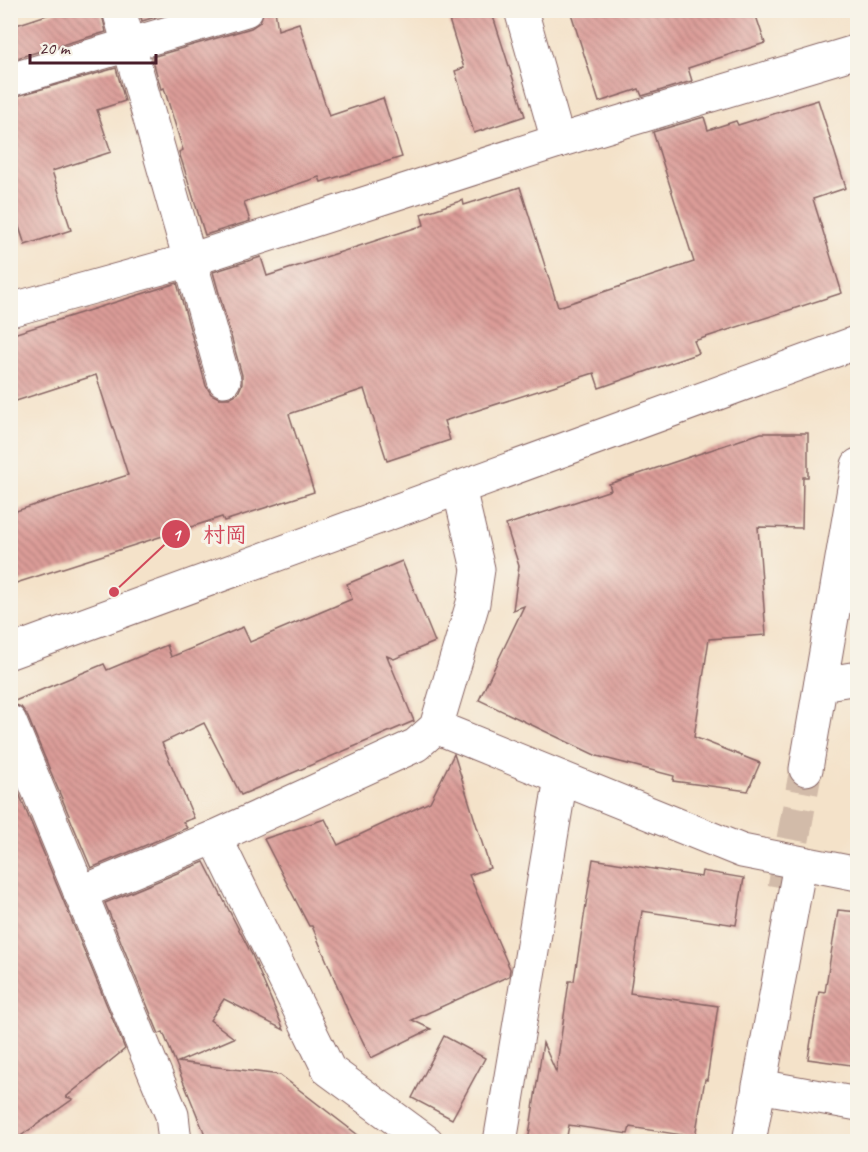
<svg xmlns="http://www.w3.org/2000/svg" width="868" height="1152" font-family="Caveat,'Klee One',sans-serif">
	<defs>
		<pattern id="building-back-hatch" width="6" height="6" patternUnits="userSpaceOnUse" patternTransform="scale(1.5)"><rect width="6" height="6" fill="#db9c98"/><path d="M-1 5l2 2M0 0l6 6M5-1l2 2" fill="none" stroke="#b47f7c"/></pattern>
	</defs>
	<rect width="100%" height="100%" fill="#f7f3e8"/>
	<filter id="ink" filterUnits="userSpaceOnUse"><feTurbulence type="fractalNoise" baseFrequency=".0167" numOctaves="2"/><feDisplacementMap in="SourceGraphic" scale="12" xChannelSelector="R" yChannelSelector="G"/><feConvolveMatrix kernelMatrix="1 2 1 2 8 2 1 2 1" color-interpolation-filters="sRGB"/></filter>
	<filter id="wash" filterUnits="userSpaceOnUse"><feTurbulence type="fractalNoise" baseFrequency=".008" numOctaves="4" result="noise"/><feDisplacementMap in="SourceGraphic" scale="24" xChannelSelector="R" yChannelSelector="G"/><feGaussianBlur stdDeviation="1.35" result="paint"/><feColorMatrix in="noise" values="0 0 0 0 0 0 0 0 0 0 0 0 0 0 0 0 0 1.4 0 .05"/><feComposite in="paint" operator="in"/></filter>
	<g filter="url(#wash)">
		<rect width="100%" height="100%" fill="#f4e2c9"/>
		<g id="blocks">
			<!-- building -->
			<g fill="url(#building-back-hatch)">
				<path d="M62,10H101L106,32L10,60V27Z"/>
				<path d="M139,10H178L142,21Z"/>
				<path d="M264,10H275L278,30L299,23L329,116L383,98L402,157L321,182L319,177L244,202L250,221L205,235L179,152L183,150L164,88L161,89L152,57L251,28L260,22Z"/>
				<path d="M446,10H491L525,116L474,133L455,71L464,68Z"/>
				<path d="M570,10H754L765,43L688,68L692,81L642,96L639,89L599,102Z"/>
				<path d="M116,68L125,101L97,110L111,152L52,171L71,230L25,245L10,199V98Z"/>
				<path d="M818,100L846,188L813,199L842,293L694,341L699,353L599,388L594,373L444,421L450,440L387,461L364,389L289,414L314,492L224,521L222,517L10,585V513L128,475L96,375L10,403V335L177,283L206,386L211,394L219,398H229L238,393L242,384V375L213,272L261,257L267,276L424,225L421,214L463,200L464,205L520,187L558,307L694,262L653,132L704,117L708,130L736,121L738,125Z"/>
				<path d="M761,433H808V477H803L802,528L758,527L766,635L709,639L694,737L760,763L748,791L673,781L674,776L597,756L479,700L524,606L513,610L519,566L506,525L611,490L609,484Z"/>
				<path d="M402,561L435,642L394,659L387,656L414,721L241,795L204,723L162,743L194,818L183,822L187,828L91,868L27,715L21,707L10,703L104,664L107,670L167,645L171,657L243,627L250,642L352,599L347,584Z"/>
				<path d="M454,754L490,868L469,875L510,969L509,976L412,1020L431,1029L371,1058L347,1009L312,926H309L264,839L325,819L338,845L430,802Z"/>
				<path d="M10,772L125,1049L66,1097L73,1099L12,1142Z"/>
				<path d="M593,859L701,877L702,871L744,878L736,925L642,911L630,993L718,1006L707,1080L705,1079L695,1137L630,1127L628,1134L569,1125L566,1142H528L543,1043L556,1072L569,981H574Z"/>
				<path d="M204,862L252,955L284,1030L224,999L210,1020L234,1038L178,1062L280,1075L367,1142H208L163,1032L159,1034L105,903Z"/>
				<path d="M838,910L858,912V1066L808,1059L819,991L825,992Z"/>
				<path d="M444,1036L485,1058L452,1119L412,1098Z"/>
			</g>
		</g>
	</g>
	<g filter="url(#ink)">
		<use href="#blocks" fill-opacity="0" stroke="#866362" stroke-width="1.5"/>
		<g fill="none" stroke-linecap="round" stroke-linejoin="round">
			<!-- minor-tunnel -->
			<path stroke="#d2bba9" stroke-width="33" stroke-dasharray="33 16" stroke-linecap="butt" d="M784,888L806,769"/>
			<!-- minor casing -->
			<g stroke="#866362" stroke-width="35">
				<g id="minor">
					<path d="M119,10L224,380"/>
					<path d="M521,10L558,141"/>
					<path d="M10,80L246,10"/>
					<path d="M10,310L190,260L558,141L858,51"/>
					<path d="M10,652L858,342"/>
					<path d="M821,684L858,678"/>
					<path d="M10,722L172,1115L175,1142"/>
					<path d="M436,727L742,851L858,874"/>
					<path d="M806,769L858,465"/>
					<path d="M215,837L329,1070L427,1142"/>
					<path d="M80,893L215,837L416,745L436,727L473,603L478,569L459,488"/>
					<path d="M759,1086L858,1104"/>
					<path d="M500,1142L561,778"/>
					<path d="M749,1142L800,864"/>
				</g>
			</g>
			<!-- minor -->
			<use href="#minor" stroke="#fff" stroke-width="33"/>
		</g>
	</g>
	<!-- callouts -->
	<path fill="none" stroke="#d1495b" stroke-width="2" d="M114 592L176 534"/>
	<g fill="#d1495b" stroke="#f7f3e8" stroke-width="2">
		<circle cx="114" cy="592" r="6"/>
		<circle cx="176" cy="534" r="15"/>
	</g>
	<g font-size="18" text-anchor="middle" font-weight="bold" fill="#fff">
		<text x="176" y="541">1</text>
	</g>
	<g font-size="22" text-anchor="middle" font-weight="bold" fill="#d1495b" stroke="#f7f3e8" stroke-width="6" stroke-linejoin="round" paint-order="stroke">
		<text x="225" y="542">村岡</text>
	</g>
	<!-- margin -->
	<rect width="868" height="1152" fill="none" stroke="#f7f3e8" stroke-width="36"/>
	<!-- scale -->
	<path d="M30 54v9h126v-9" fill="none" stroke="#4a1f2b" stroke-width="3"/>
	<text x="39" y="54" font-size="18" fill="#4a1f2b" stroke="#f7f3e8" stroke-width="4.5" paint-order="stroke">20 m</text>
</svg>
